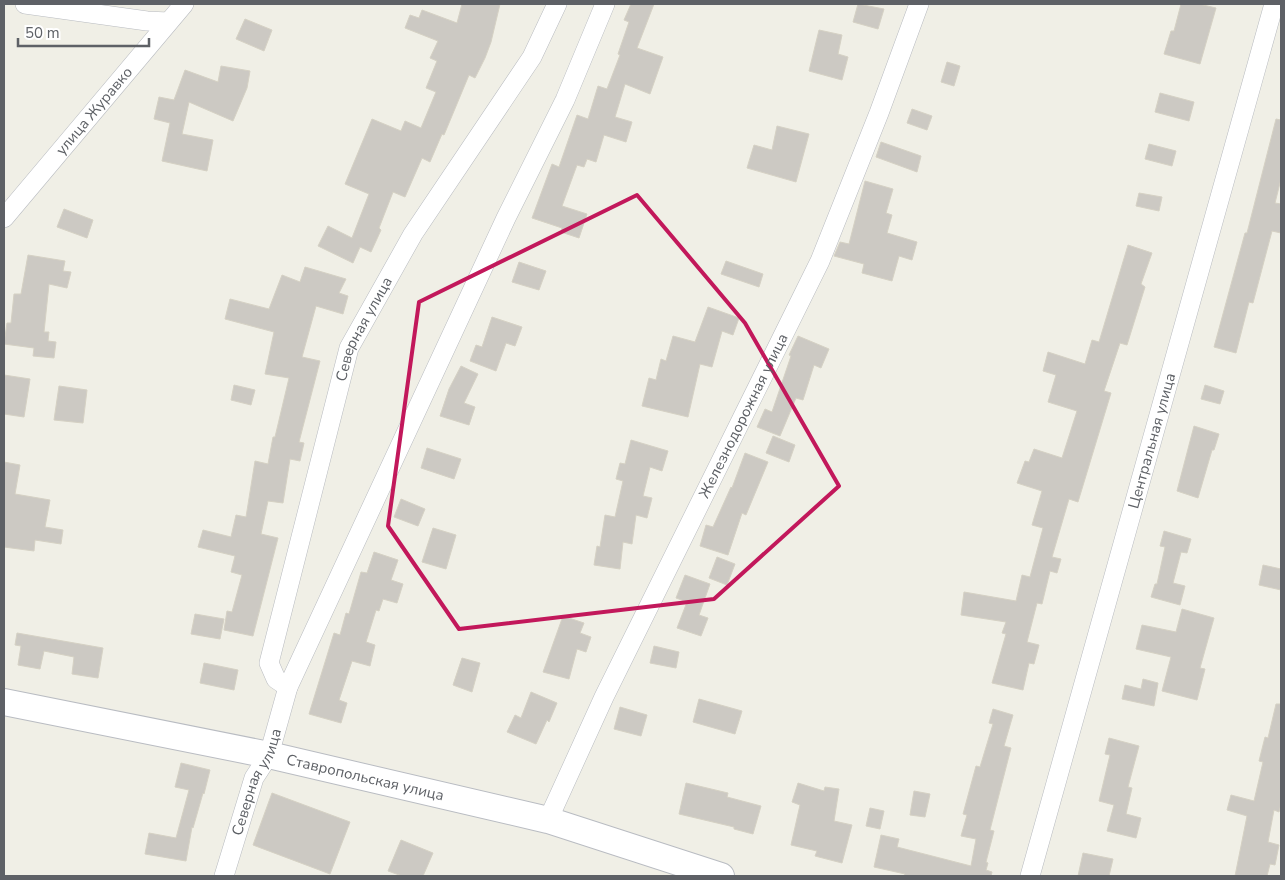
<svg xmlns="http://www.w3.org/2000/svg" width="1285" height="880" font-family="'Nunito Sans',sans-serif">
	<rect width="100%" height="100%" fill="#f0efe6"/>
	<!-- building -->
	<g fill="#ccc9c3" stroke="#d5d1c4">
		<path d="M462,4H500L491,42L485,58L475,78L469,75L444,135L442,134L430,162L422,158L405,197L393,192L379,228L381,230L371,252L360,247L353,263L318,246L328,226L352,238L369,194L345,184L372,119L401,131L405,121L421,128L436,92L426,88L437,61L430,58L438,41L405,28L410,15L419,18L422,10L457,23Z"/>
		<path d="M631,4H654L637,48L663,57L650,94L625,84L615,117L632,122L626,142L604,135L596,162L587,159L584,167L577,165L562,206L587,214L579,238L561,232L562,228L532,218L552,164L559,167L577,115L588,119L598,86L607,89L620,55L618,54L629,22L624,20Z"/>
		<path d="M858,4L884,9L878,29L853,22Z"/>
		<path d="M1181,4H1199L1216,8L1200,64L1164,54L1171,31H1174Z"/>
		<path d="M245,19L272,30L264,51L236,39Z"/>
		<path d="M819,30L842,35L838,54L848,57L842,80L809,71Z"/>
		<path d="M947,62L960,66L954,86L941,82Z"/>
		<path d="M221,66L250,71L247,88L233,121L189,102L182,134L213,140L207,171L162,161L170,123L154,119L159,97L174,100L185,70L218,82Z"/>
		<path d="M1160,93L1194,102L1189,121L1155,112Z"/>
		<path d="M912,109L932,116L927,130L907,123Z"/>
		<path d="M1276,119L1281,120V179L1275,203L1281,204V233L1272,231L1253,303L1249,302L1236,353L1214,347L1245,233H1247Z"/>
		<path d="M777,126L809,134L796,182L747,168L754,145L772,150Z"/>
		<path d="M881,142L921,156L917,172L876,157Z"/>
		<path d="M1149,144L1176,151L1172,166L1145,159Z"/>
		<path d="M865,181L893,189L886,213L892,215L887,233L917,242L912,260L899,256L892,281L862,273L864,264L834,256L840,242L849,244Z"/>
		<path d="M1139,193L1162,197L1159,211L1136,206Z"/>
		<path d="M64,209L93,220L87,238L57,227Z"/>
		<path d="M1128,245L1152,253L1141,284L1145,287L1127,345L1120,343L1104,391L1111,393L1078,502L1069,499L1052,557L1061,559L1057,573L1050,571L1042,604L1037,603L1027,642L1039,645L1034,664L1029,663L1023,690L992,683L1006,634L1002,633L1006,622L961,615L964,592L1016,601L1022,575L1030,577L1043,528L1032,525L1042,491L1017,483L1025,461L1029,462L1034,449L1062,458L1077,411L1048,402L1056,375L1043,371L1048,352L1085,364L1092,340L1099,342Z"/>
		<path d="M28,255L65,261L63,271L71,272L67,288L49,284L44,332H49L48,341L56,342L54,358L33,356L34,348L4,344L7,323H11L14,294H21Z"/>
		<path d="M726,261L763,274L759,287L721,274Z"/>
		<path d="M519,262L546,271L539,290L512,282Z"/>
		<path d="M305,267L346,279L339,293L348,296L343,314L316,306L302,357L320,361L299,442L304,443L300,461L290,459L283,503L268,501L261,534L278,538L253,636L224,630L227,611L232,612L242,575L231,572L235,556L198,547L203,530L231,537L236,515L246,517L255,461L268,464L273,437H275L289,378L265,374L274,332L225,319L230,299L269,309L282,275L300,282Z"/>
		<path d="M708,307L739,318L733,335L722,331L712,367L700,364L688,417L642,406L649,378L656,380L661,359L666,361L673,336L695,342Z"/>
		<path d="M492,317L522,327L515,346L506,343L496,371L470,361L476,345L482,347Z"/>
		<path d="M798,336L829,349L821,368L814,365L803,400L796,398L780,436L757,427L765,409L772,412L791,356L789,355Z"/>
		<path d="M461,366L478,374L464,403L475,407L469,425L440,416L449,389Z"/>
		<path d="M4,375L30,379L24,417L4,414Z"/>
		<path d="M234,385L255,390L251,405L231,400Z"/>
		<path d="M1205,385L1224,391L1220,404L1201,399Z"/>
		<path d="M59,386L87,390L83,423L54,420Z"/>
		<path d="M1194,426L1219,434L1214,450H1212L1198,498L1177,491Z"/>
		<path d="M773,436L795,445L789,462L766,453Z"/>
		<path d="M631,440L668,451L662,471L650,467L643,496L652,498L647,518L636,515L632,544L623,542L620,569L594,565L597,546L600,547L605,515L615,517L623,481L616,479L620,463L625,464Z"/>
		<path d="M427,448L461,459L454,479L421,468Z"/>
		<path d="M745,453L768,462L746,515L742,513L728,555L700,546L706,525L713,527L731,487L732,488Z"/>
		<path d="M4,462L20,465L15,494L50,500L45,527L63,530L61,544L35,540L34,551L4,547Z"/>
		<path d="M401,499L425,509L418,526L394,517Z"/>
		<path d="M433,528L456,535L446,569L422,562Z"/>
		<path d="M1164,531L1191,539L1187,553L1181,552L1173,583L1185,586L1180,605L1151,597L1155,584H1157L1165,547L1160,546Z"/>
		<path d="M374,552L398,560L391,580L403,584L397,603L383,599L379,611L376,610L366,642L375,645L370,666L352,661L339,700L347,703L341,723L309,714L334,633L340,635L346,613L349,614L361,572L367,573Z"/>
		<path d="M717,557L735,564L727,585L709,578Z"/>
		<path d="M1263,565L1281,569V590L1259,585Z"/>
		<path d="M685,575L710,584L699,615L708,618L701,636L677,628L687,602L676,598Z"/>
		<path d="M1182,609L1214,618L1200,668L1205,669L1197,700L1162,691L1171,657L1136,649L1142,625L1176,632Z"/>
		<path d="M195,614L224,619L220,639L191,634Z"/>
		<path d="M563,616L584,623L580,633L591,637L586,652L577,649L569,679L543,672Z"/>
		<path d="M17,633L103,648L98,678L72,674L74,657L44,651L40,669L18,665L21,646L15,645Z"/>
		<path d="M654,646L679,652L676,668L650,663Z"/>
		<path d="M462,658L480,663L472,692L453,685Z"/>
		<path d="M204,663L238,670L234,690L200,683Z"/>
		<path d="M1143,679L1158,683L1154,706L1122,699L1125,685L1141,689Z"/>
		<path d="M531,692L557,703L549,722L547,720L536,744L507,732L515,715L521,718Z"/>
		<path d="M699,699L742,711L735,734L693,722Z"/>
		<path d="M1276,704H1281V804L1279,812L1274,810L1268,842L1279,845L1275,865L1270,864L1267,876H1235L1247,816L1227,810L1231,795L1254,801L1263,762L1259,761L1265,737L1268,738Z"/>
		<path d="M620,707L647,715L641,736L614,729Z"/>
		<path d="M993,709L1013,715L1004,746L1011,748L990,830L994,831L986,862L988,863L986,870L992,872L991,876H904L905,874L874,867L881,835L899,839L897,847L971,866L976,839L961,836L967,815L963,814L976,766L980,767L993,724L989,723Z"/>
		<path d="M1109,738L1139,746L1128,787L1132,788L1126,814L1141,818L1136,838L1107,831L1114,805L1099,801L1110,755L1105,754Z"/>
		<path d="M181,763L210,770L204,794L203,793L193,828L192,827L186,861L145,854L149,833L176,838L189,790L175,787Z"/>
		<path d="M686,783L728,793L727,797L761,806L753,834L734,829V827L679,814Z"/>
		<path d="M798,783L824,791L825,787L839,789L834,821L852,825L842,863L815,856L817,851L791,845L800,805L792,802Z"/>
		<path d="M914,791L930,794L925,817L910,815Z"/>
		<path d="M272,793L350,822L330,874L253,845Z"/>
		<path d="M870,808L884,811L880,829L866,826Z"/>
		<path d="M401,840L433,853L423,876H402L388,871Z"/>
		<path d="M1083,853L1113,859L1109,876H1078Z"/>
	</g>
	<g fill="none" stroke-linecap="round" stroke-linejoin="round">
		<!-- street casing -->
		<g stroke="#b8bbc0" stroke-width="20">
			<g id="street">
				<path d="M25,4L147,21L168,22"/>
				<path id="s1" d="M4,218L184,4"/>
				<path id="s2" d="M288,687L276,679L269,663L349,348L413,234L532,57L557,4"/>
				<path id="s3" d="M548,820L604,697L820,261L879,113L919,4"/>
				<path id="s4" d="M224,876L254,778L269,755L288,687L506,218L565,100L605,4"/>
				<path id="s5" d="M1030,876L1274,4"/>
			</g>
		</g>
		<!-- secondary casing -->
		<g stroke="#b9bcc2" stroke-width="28">
			<g id="secondary">
				<path id="s6" d="M4,702L269,755L548,820L721,876"/>
			</g>
		</g>
		<!-- street -->
		<use href="#street" stroke="#fff" stroke-width="19"/>
		<!-- secondary -->
		<use href="#secondary" stroke="#fff" stroke-width="26"/>
	</g>
	<!-- marked area -->
	<path fill="none" stroke="#c2185b" stroke-width="4" stroke-linejoin="round" d="M637,195L745,323L839,486L714,599L459,629L388,526L419,302Z"/>
	<g text-anchor="middle" stroke-width="4" stroke-linejoin="round" paint-order="stroke">
		<!-- street labels -->
		<g font-size="15" fill="#5e6166" stroke="#fff">
			<text dy="5" stroke="none"><textPath href="#s1" startOffset="140">улица Журавко</textPath></text>
			<text dy="5" stroke="none"><textPath href="#s2" startOffset="380">Северная улица</textPath></text>
			<text dy="5" stroke="none"><textPath href="#s3" startOffset="449">Железнодорожная улица</textPath></text>
			<text dy="5" stroke="none"><textPath href="#s5" startOffset="452">Центральная улица</textPath></text>
			<text dy="5" stroke="none"><textPath href="#s6" startOffset="369">Ставропольская улица</textPath></text>
			<text dy="5" stroke="none"><textPath href="#s4" startOffset="100">Северная улица</textPath></text>
		</g>
	</g>
	<!-- border -->
	<rect width="1285" height="880" fill="none" stroke="#5e6166" stroke-width="10"/>
	<!-- scale -->
	<path d="M18 38v8h131v-8" fill="none" stroke="#5e6166" stroke-width="2.5"/>
	<text x="25" y="38" font-size="15" fill="#5e6166" stroke="#ffffff" stroke-width="4" paint-order="stroke">50 m</text>
</svg>
